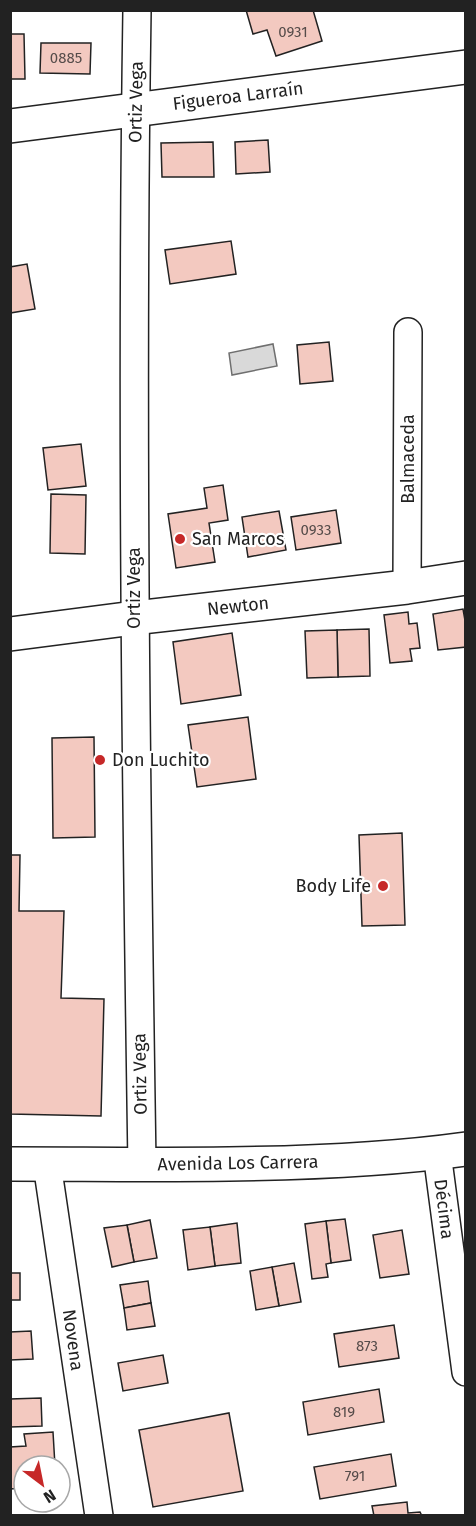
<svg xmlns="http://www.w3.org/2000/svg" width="476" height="1526" font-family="'Fira Sans',sans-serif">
	<rect width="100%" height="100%" fill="#fff"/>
	<!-- water -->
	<path fill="#d9d9d9" stroke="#6f6f6f" stroke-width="1.5" d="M273,344L277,366L232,375L229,353Z"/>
	<!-- building -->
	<g fill="#f3c9c0" stroke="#222" stroke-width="1.5">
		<path d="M246,10H313L322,41L276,56L267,30L253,34Z"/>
		<path d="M10,34H24L25,79H10Z"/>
		<path d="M41,43H91L90,74L40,73Z"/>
		<path d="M268,140L270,172L236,174L235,142Z"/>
		<path d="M213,142L214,177H162L161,143Z"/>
		<path d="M231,241L236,274L170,284L165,250Z"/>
		<path d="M27,264L35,309L10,313V267Z"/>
		<path d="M329,342L333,381L300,384L297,345Z"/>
		<path d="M81,444L86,486L48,490L43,448Z"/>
		<path d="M223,485L228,520L209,523L215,562L176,568L168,514L207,508L204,488Z"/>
		<path d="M51,494L86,495L85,554L50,553Z"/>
		<path d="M336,510L341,543L296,550L291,517Z"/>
		<path d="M279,511L286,550L248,557L242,517Z"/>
		<path d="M463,609L466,626V647L438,650L433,614Z"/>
		<path d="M408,612L409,624L417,623L420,648L410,649L412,661L390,663L384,615Z"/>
		<path d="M369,629L370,676L338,677L337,630Z"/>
		<path d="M337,630L338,677L307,678L305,631Z"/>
		<path d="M232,633L241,695L181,704L173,642Z"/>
		<path d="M248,717L256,779L197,787L188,725Z"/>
		<path d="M94,737L95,837L53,838L52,738Z"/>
		<path d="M402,833L405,925L362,926L359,835Z"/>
		<path d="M10,855H20L19,911H64L61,998L104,999L101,1116L10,1114Z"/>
		<path d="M345,1219L351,1260L331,1263L326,1221Z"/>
		<path d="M150,1220L157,1258L134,1262L127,1225Z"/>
		<path d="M326,1221L331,1263L326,1264L328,1277L312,1279L305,1224Z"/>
		<path d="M237,1223L241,1263L215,1266L210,1227Z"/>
		<path d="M127,1225L134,1262L112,1267L104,1228Z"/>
		<path d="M210,1227L215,1266L188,1270L183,1230Z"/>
		<path d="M402,1230L409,1274L380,1278L373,1235Z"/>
		<path d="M294,1263L301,1302L279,1306L272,1267Z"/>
		<path d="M272,1267L279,1306L256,1310L250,1271Z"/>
		<rect x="10" y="1273" width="10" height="27"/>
		<path d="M148,1281L151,1303L124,1308L120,1285Z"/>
		<path d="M151,1303L155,1326L127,1330L124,1308Z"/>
		<path d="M394,1325L399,1358L339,1367L334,1334Z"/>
		<path d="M31,1331L33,1359L10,1360V1332Z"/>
		<path d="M163,1355L168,1383L123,1391L118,1363Z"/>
		<path d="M379,1389L384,1422L308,1435L303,1402Z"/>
		<path d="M41,1398L42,1426L10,1427V1399Z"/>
		<path d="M229,1413L243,1491L153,1507L139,1430Z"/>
		<path d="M53,1432L55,1466H24V1488L10,1489V1447L26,1446L24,1434Z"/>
		<path d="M391,1454L396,1486L320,1499L314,1467Z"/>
		<path d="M407,1502L408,1513L420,1512L422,1516H374L372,1506Z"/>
	</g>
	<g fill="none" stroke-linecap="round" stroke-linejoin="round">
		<!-- minor casing -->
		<g stroke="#222" stroke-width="30">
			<g id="minor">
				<path d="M137,10C131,395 136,780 142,1165"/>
				<path d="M407,587L408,332"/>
				<path d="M437,1153L466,1372"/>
				<path d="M47,1164L99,1516"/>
			</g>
		</g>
		<!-- tertiary casing -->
		<g stroke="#222" stroke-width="36">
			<g id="tertiary">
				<path d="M10,126L466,67"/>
				<path d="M10,634L134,618L407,587L466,578"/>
			</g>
		</g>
		<!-- primary casing -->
		<g stroke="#222" stroke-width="36">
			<path id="primary" d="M10,1164C83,1164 156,1165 229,1164C308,1163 387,1160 466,1149"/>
		</g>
		<!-- minor -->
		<use href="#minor" stroke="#fff" stroke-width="27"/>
		<!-- tertiary -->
		<use href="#tertiary" stroke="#fff" stroke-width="33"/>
		<!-- primary -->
		<use href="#primary" stroke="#fff" stroke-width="33"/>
	</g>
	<!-- markers -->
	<g fill="#c62828" stroke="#fff" stroke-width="2">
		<circle cx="180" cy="539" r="6"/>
		<circle cx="100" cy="760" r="6"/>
		<circle cx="383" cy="886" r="6"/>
	</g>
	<g text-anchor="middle" stroke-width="4.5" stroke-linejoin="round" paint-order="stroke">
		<!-- number labels -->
		<g font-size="15" fill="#564c4a">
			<text x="293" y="37">0931</text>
			<text x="66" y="63">0885</text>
			<text x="316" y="535">0933</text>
			<text x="367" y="1351">873</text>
			<text x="344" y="1417">819</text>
			<text x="355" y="1481">791</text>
		</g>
		<!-- street labels -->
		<g font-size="18" fill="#222" stroke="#fff">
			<text transform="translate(238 96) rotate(-7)" y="6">Figueroa Larraín</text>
			<text transform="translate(136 102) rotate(-89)" y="6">Ortiz Vega</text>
			<text transform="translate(408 459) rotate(-90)" y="6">Balmaceda</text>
			<text transform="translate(134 588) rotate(-90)" y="6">Ortiz Vega</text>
			<text transform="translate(238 606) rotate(-6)" y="6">Newton</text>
			<text transform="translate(140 1074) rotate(-91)" y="6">Ortiz Vega</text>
			<text transform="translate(238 1163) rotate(-1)" y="6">Avenida Los Carrera</text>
			<text transform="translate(444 1209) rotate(83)" y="6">Décima</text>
			<text transform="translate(73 1340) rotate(82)" y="6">Novena</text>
		</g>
		<!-- poi labels -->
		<g font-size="18" fill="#222" stroke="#fff" text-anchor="start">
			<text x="192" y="545">San Marcos</text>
			<text x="112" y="766">Don Luchito</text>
			<text x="371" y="892" text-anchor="end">Body Life</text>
		</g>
	</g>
	<!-- border -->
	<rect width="476" height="1526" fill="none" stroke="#222222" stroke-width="24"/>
	<!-- north arrow -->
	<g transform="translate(42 1484) rotate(148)"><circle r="28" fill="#ffffff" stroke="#a7a7a7" stroke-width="1.5"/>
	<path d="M0-4.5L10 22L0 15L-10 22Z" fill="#c62828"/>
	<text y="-9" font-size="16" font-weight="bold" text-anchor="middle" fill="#222222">N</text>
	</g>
</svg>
